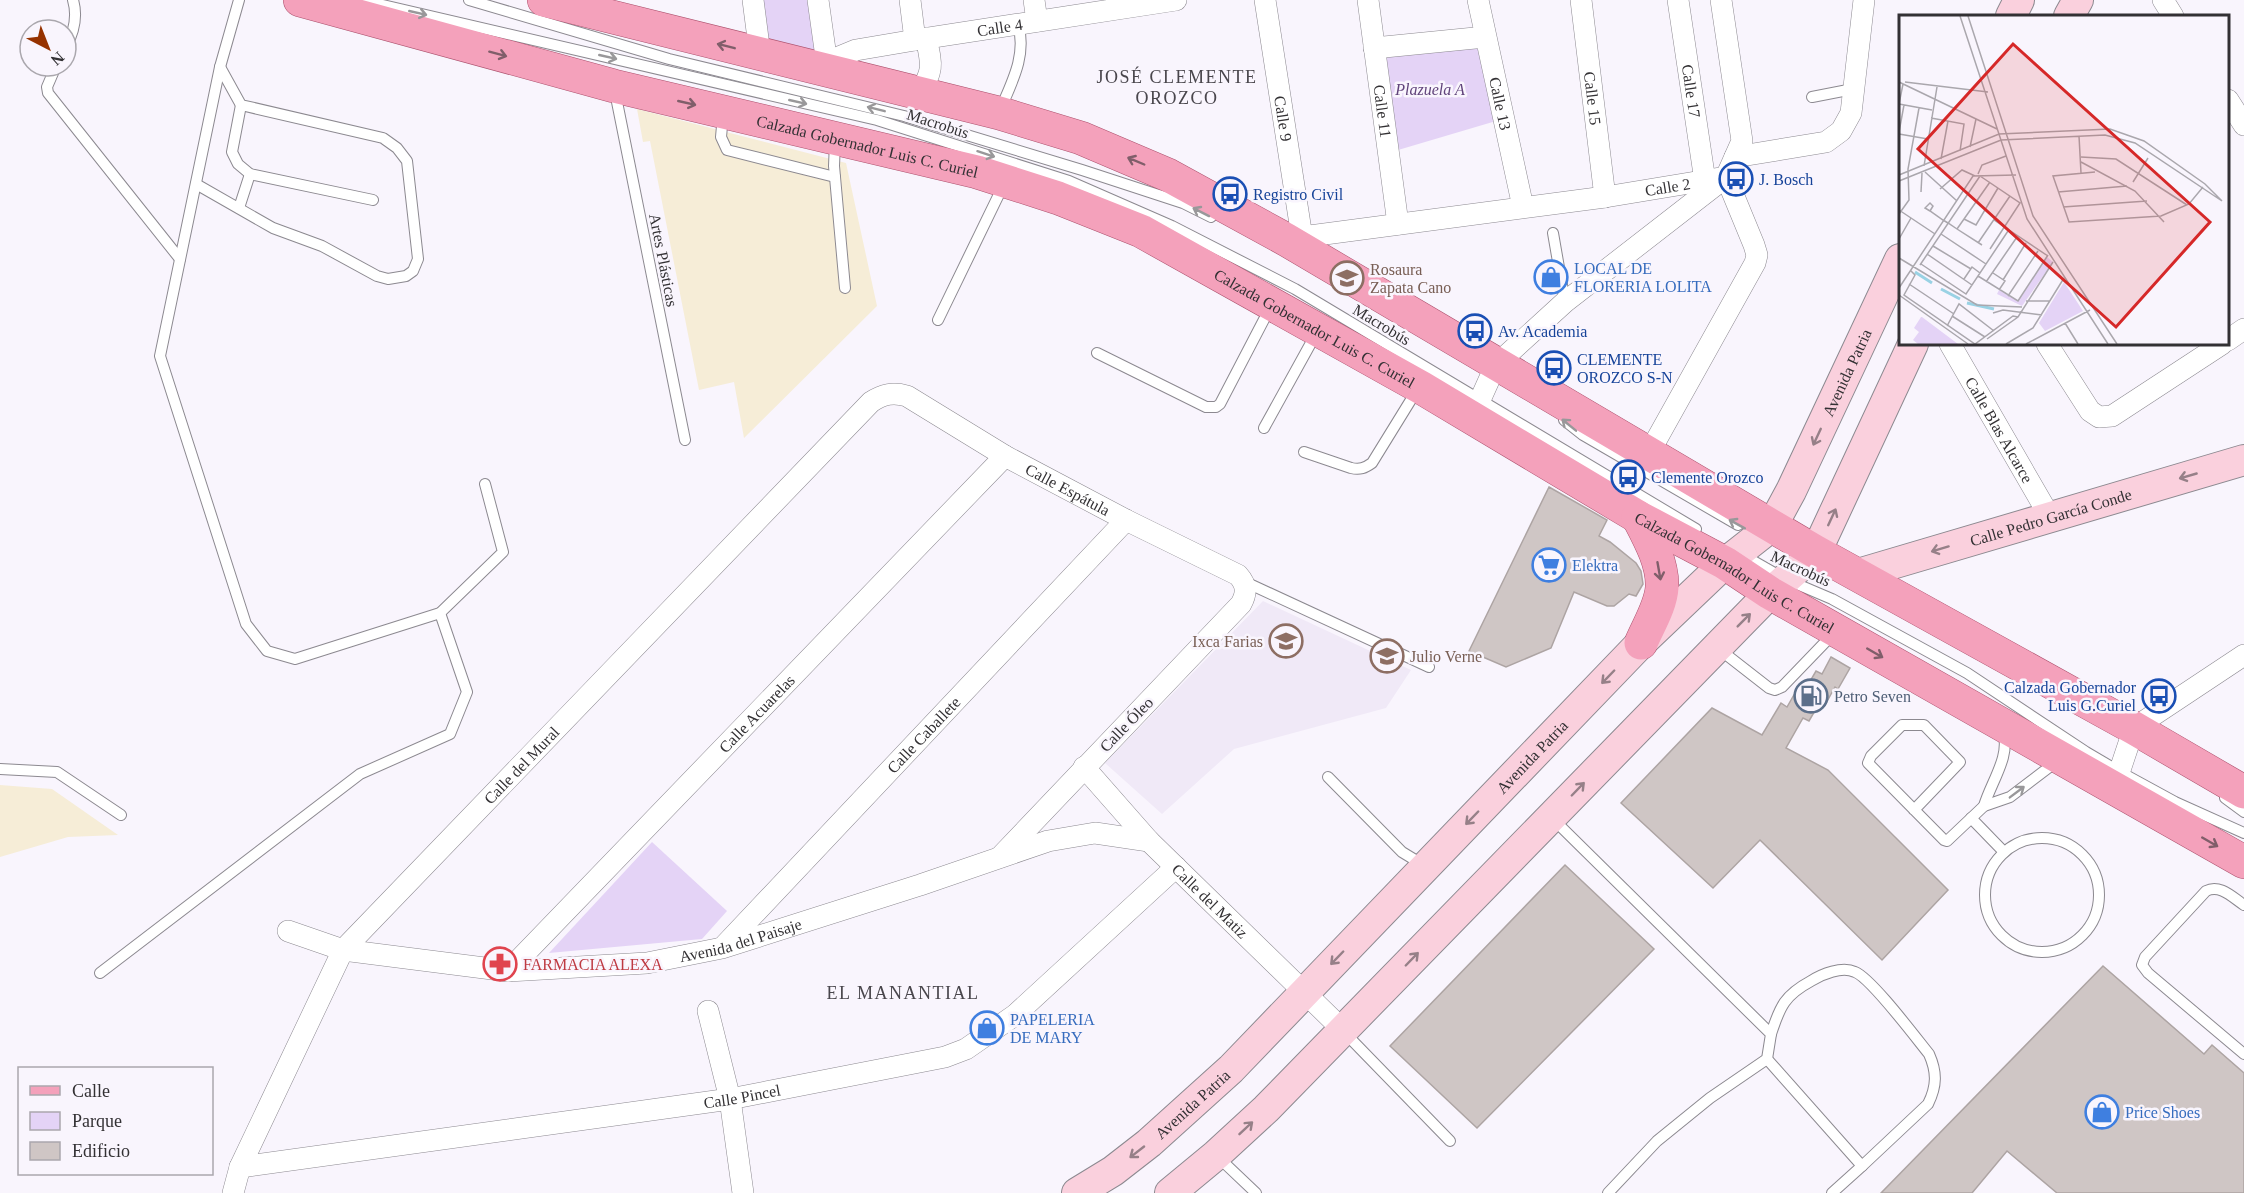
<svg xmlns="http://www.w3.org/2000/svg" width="2244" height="1193" font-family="'Times New Roman',serif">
	<rect width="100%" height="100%" fill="#f9f5fd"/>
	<!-- industrial -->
	<g fill="#f6edd7">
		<path d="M637,109L846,163L877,306L744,438L734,382L699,390L650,141L643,142Z"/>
		<path d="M0,785L52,789L118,835L68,837L0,857Z"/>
	</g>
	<!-- built -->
	<path fill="#f0e9f7" d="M1263,601L1411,670L1386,708L1234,749L1162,814L1105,763Z"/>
	<!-- green -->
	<g fill="#e4d3f6">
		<path d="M755,0H815L822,52L762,53Z"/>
		<path d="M1477,31L1496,121L1388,153L1374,48Z"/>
		<path d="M652,842L727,911L702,939L549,953Z"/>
	</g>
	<!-- building -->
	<g fill="#cfc6c5" stroke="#ada4a3" stroke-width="1.5">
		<path d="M1549,487L1607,520L1599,536L1610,542L1636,563L1641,571L1643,584L1636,596L1629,594L1614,606H1607L1574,592L1551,648L1506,667L1469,651Z"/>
		<path d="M1831,657L1850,668L1838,689L1835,687L1825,705L1820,702L1809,721L1803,718L1786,748L1828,770L1948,890L1882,960L1760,840L1713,888L1621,803L1712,708L1762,735L1781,703L1787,707L1799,686L1805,690L1816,671L1822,674Z"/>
		<path d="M1565,865L1654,949L1477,1128L1390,1046Z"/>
		<path d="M2103,966L2204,1054L2212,1045L2244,1073V1193H2057L2007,1151L1972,1193H1881Z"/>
	</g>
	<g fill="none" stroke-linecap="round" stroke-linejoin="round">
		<!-- lane casing -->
		<g stroke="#8c8990" stroke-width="12">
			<g id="lane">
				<path d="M239,0L220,67L160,356L246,624L267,651L295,659L440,613L503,552L485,484"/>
				<path d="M361,0L877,120L1069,181L1172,226L1295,289L1696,529"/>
				<path d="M469,0L669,59L904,116L1082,170L1183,203L1211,217"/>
				<path d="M66,47C74,32 78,17 73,0"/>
				<path d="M56,66L47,87L48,93L180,259"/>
				<path d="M615,92L685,440"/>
				<path d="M1812,97L1853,89"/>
				<path d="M241,105L232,152L238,164L250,174L373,200"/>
				<path d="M1000,110C1012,82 1027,55 1018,24"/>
				<path d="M723,115L721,137L727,150L835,177"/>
				<path d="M835,142L834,166L845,288"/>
				<path d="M196,184L273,228L322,246L377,276L388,279L406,276L413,271L418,259L407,161L397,148L383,138L241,105L220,67"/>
				<path d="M239,208L250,174"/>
				<path d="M1553,233L1565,302"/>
				<path d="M938,320L1004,184"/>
				<path d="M1097,353L1206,407H1216L1220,404L1271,306"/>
				<path d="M1564,420L1583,435L1738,525"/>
				<path d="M1264,428L1317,332"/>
				<path d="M1304,452L1351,468C1360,470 1365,468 1372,463L1417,390"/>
				<path d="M1741,554L1785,579L1832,599L1967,673L2086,752L2120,772L2175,802L2244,833"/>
				<path d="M1243,581L1429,667"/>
				<path d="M1719,649L1769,688L1775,690L1782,687L1834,633"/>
				<path d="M0,769L57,772L121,815"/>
				<path d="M1328,777L1402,852L1425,866"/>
				<path d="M2225,798L2244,812"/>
				<path d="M1984,806C1991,782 2011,756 2003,732"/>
				<path d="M1914,810L1960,762L1924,725H1902L1871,756L1868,763L1944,840L1947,841L1984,806L2010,797L2056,762"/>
				<path d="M1971,818L2004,852"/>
				<path d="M1553,819L1771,1034L1767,1059L1710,1098L1657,1141L1608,1193"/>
				<circle cx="2042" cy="895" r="57"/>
				<path d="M2244,905C2232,897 2220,884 2206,891L2145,957L2142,965L2148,973L2244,1054"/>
				<path d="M100,973L360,774L450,734L467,692L440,613"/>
				<path d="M1343,1031L1450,1141"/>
				<path d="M1771,1034C1780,1006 1785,995 1811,981C1822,974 1842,966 1855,972C1871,978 1916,1038 1929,1054C1937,1072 1937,1086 1928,1104L1862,1166"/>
				<path d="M1767,1059L1862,1166L1832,1193"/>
				<path d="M1216,1155L1256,1193"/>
			</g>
		</g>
		<!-- street casing -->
		<g stroke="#8c8990" stroke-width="22">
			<g id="street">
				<path d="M753,0L760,54"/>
				<path d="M818,0L828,71"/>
				<path d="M910,0L915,40"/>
				<path d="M1034,0L1037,21"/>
				<path id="s1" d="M1265,0L1302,237L1605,197L1726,177"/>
				<path id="s2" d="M1368,0L1398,224"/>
				<path id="s3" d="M1478,0L1523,207"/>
				<path id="s4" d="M1581,0L1605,197"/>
				<path id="s5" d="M1678,0L1705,181"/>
				<path d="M2163,0L2173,16"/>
				<path d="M1374,48L1485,37"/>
				<path id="s6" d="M827,62L856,50L915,40L1176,0"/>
				<path d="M919,94C934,70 932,65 926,38"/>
				<path d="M2228,100L2244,125"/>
				<path d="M1735,157L1826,142L1841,131L1851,113L1864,0"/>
				<path d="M2228,340L2244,329"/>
				<path id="s7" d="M1950,344L2050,517"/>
				<path d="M2047,344L2090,411L2099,417L2112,416L2222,344"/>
				<path d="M1472,418L1493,371L1498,363L1565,302L1726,177L1742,141L1721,0"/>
				<path d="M1649,453L1755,263L1757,255L1754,245L1726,177"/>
				<path id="s8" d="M1084,767L1149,841L1343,1030"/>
				<path d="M2114,788L2134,728L2244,655"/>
				<path id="s9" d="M288,931L343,950L508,971L647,963L722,948L920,885L1048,841L1095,833L1149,841"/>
				<path id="s10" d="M723,947L1126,520"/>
				<path id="s11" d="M508,971L1005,456"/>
				<path d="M708,1011L730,1099L743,1193"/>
				<path id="s12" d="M240,1167L730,1099L945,1057L966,1049L1015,1015L1176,867"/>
				<path id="s13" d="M233,1193L240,1167L343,950L871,402C883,394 893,392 907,396L1005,456L1126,520L1238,575C1247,585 1247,593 1241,604L1000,857"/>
			</g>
		</g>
		<!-- secondary casing -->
		<g stroke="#8c8990" stroke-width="32">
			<g id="secondary">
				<path d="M2011,16L2019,0"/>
				<path d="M2069,16L2078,0"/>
				<path id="s14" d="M1858,574L2244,460"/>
				<path id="s15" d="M1077,1193L1113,1171L1149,1143L1231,1069L1641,643L1725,563L1772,526L1791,491L1900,259"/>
				<path d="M1170,1193L1216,1155L1266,1109L1770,593L1816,552L1913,344"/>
			</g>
		</g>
		<!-- primary casing -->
		<g stroke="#ac526e" stroke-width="34">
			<g id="primary">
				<path id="s16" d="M300,0L614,86L977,172L1058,198L1141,231L1422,388L1638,517L1725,563L1770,593L2244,862"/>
				<path d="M544,0L999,113L1081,138L1168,175L1285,239L1816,552L2134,728L2244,792"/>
				<path d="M1638,517C1649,538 1663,563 1662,587C1661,606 1648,626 1641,643"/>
			</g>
		</g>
		<!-- lane -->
		<use href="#lane" stroke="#fff" stroke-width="10"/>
		<!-- street -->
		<use href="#street" stroke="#fff" stroke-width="21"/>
		<!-- secondary -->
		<use href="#secondary" stroke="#fad0dd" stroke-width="30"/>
		<!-- primary -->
		<use href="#primary" stroke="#f4a1bb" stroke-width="33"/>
	</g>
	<!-- one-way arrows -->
	<defs><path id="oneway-shaft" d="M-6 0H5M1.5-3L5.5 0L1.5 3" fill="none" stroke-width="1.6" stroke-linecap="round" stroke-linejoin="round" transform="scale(1.5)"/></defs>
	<g stroke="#99989a">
		<use href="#oneway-shaft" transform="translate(418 13) rotate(13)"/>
		<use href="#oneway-shaft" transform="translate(608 57) rotate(13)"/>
		<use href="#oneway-shaft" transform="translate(798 102) rotate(13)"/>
		<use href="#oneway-shaft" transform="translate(876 109) rotate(-166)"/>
		<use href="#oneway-shaft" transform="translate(986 154) rotate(18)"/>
		<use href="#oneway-shaft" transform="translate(1201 212) rotate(-153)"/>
		<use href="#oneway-shaft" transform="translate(1569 425) rotate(-141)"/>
		<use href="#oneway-shaft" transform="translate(1737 524) rotate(-151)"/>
		<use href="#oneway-shaft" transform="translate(2017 792) rotate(-37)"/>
	</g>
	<g stroke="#805e6a">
		<use href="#oneway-shaft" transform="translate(726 46) rotate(-166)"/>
		<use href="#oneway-shaft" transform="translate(498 54) rotate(15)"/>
		<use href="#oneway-shaft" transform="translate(687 103) rotate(13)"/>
		<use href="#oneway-shaft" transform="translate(1136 161) rotate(-157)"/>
		<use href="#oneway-shaft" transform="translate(1659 571) rotate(80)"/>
		<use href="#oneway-shaft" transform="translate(1875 653) rotate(30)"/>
		<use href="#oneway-shaft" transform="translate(2210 842) rotate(30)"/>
	</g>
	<g stroke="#968088">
		<use href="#oneway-shaft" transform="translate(1817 437) rotate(115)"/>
		<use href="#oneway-shaft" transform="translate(2188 476) rotate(164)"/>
		<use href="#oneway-shaft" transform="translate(1832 517) rotate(-65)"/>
		<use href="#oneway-shaft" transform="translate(1940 549) rotate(163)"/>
		<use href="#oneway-shaft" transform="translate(1744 620) rotate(-45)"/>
		<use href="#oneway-shaft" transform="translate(1608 677) rotate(134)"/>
		<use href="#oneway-shaft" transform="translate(1578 789) rotate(-46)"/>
		<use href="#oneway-shaft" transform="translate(1472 818) rotate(134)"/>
		<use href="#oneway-shaft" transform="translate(1337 958) rotate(134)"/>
		<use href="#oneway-shaft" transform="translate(1412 959) rotate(-46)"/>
		<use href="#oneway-shaft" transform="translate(1246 1128) rotate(-43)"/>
		<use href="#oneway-shaft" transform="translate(1137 1152) rotate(142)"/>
	</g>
	<!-- icons -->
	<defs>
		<g id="bus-ring" transform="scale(1.725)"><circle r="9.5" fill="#f9f5fd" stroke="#1a4fb4" stroke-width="1.5"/><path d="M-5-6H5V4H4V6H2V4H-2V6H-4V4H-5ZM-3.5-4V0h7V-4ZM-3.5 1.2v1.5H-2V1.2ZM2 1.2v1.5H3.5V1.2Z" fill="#1a4fb4"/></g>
		<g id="shop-ring" transform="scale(1.725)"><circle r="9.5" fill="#f9f5fd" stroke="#3f7fe0" stroke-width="1.5"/><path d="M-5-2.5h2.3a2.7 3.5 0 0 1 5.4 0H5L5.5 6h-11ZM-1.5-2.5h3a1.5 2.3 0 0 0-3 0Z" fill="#3f7fe0"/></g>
		<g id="school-ring" transform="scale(1.725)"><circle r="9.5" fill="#f9f5fd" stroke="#8d6e63" stroke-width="1.5"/><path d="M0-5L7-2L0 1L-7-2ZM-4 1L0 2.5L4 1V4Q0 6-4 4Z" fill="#8d6e63"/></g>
		<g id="supermarket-ring" transform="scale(1.725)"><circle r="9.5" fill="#f9f5fd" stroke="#3f7fe0" stroke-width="1.5"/><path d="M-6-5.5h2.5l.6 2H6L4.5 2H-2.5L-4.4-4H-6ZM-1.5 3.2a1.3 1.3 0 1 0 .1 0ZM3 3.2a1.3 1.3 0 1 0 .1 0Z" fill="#3f7fe0"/></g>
		<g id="fuel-ring" transform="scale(1.725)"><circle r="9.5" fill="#f9f5fd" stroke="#5c6f8a" stroke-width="1.5"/><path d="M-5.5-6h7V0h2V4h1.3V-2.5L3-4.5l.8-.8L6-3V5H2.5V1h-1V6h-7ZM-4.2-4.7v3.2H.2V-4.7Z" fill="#5c6f8a"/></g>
		<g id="pharmacy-ring" transform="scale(1.725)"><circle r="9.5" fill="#f9f5fd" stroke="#e0444e" stroke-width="1.5"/><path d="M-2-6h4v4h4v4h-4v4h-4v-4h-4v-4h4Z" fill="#e0444e"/></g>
	</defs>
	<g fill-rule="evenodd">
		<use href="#bus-ring" x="1736" y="179"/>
		<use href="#bus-ring" x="1230" y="194"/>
		<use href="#shop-ring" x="1551" y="277"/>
		<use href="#school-ring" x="1347" y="278"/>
		<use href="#bus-ring" x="1475" y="331"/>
		<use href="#bus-ring" x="1554" y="368"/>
		<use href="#bus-ring" x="1628" y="477"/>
		<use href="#supermarket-ring" x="1549" y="565"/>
		<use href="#school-ring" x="1286" y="641"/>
		<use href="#school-ring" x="1387" y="656"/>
		<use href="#fuel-ring" x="1811" y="696"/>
		<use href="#bus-ring" x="2159" y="696"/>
		<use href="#pharmacy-ring" x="500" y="964"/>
		<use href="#shop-ring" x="987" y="1028"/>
		<use href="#shop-ring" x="2102" y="1112"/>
	</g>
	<g text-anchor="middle" stroke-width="5" stroke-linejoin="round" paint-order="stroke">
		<!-- street labels -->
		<g font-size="16" fill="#333134" stroke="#f9f5fd">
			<text dy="6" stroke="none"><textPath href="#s6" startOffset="177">Calle 4</textPath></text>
			<text dy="6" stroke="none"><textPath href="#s5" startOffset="92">Calle 17</textPath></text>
			<text dy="6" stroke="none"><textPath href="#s4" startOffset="99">Calle 15</textPath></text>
			<text dy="6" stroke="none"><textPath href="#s3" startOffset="106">Calle 13</textPath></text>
			<text dy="6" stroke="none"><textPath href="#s2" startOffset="112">Calle 11</textPath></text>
			<text dy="6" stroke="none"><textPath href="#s1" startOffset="120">Calle 9</textPath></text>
			<text transform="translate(938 123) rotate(18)" y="6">Macrobús</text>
			<text dy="6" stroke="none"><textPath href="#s16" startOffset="586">Calzada Gobernador Luis C. Curiel</textPath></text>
			<text dy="6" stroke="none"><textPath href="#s1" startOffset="609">Calle 2</textPath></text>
			<text transform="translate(664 260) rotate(79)" y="6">Artes Plásticas</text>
			<text transform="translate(1382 324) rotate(31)" y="6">Macrobús</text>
			<text dy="6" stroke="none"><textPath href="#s16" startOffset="1072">Calzada Gobernador Luis C. Curiel</textPath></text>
			<text dy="6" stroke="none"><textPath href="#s15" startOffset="1136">Avenida Patria</textPath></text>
			<text dy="6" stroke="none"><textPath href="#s7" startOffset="99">Calle Blas Alcarce</textPath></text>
			<text dy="6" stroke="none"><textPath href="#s13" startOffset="1252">Calle Espátula</textPath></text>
			<text dy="6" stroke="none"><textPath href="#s14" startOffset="201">Calle Pedro García Conde</textPath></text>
			<text transform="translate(1801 568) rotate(25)" y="6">Macrobús</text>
			<text dy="6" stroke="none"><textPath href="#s16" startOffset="1558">Calzada Gobernador Luis C. Curiel</textPath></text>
			<text dy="6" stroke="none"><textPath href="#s11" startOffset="358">Calle Acuarelas</textPath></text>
			<text transform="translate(1126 724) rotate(-46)" y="6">Calle Óleo</text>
			<text dy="6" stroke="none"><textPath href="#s10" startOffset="292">Calle Caballete</textPath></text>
			<text dy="6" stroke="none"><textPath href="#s15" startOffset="632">Avenida Patria</textPath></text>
			<text dy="6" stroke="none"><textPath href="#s13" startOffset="524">Calle del Mural</textPath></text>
			<text dy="6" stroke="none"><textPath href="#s8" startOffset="184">Calle del Matiz</textPath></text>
			<text dy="6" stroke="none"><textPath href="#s9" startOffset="460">Avenida del Paisaje</textPath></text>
			<text dy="6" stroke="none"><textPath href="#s12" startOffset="507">Calle Pincel</textPath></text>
			<text dy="6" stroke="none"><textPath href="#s15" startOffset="146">Avenida Patria</textPath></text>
		</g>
		<!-- park labels -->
		<g font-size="16" font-style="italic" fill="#61447b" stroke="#f9f5fd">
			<text x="1430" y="95">Plazuela A</text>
		</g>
		<!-- transit labels -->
		<g font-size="16" fill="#164399" stroke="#f9f5fd" text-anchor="start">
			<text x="1759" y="185">J. Bosch</text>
			<text x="1253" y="200">Registro Civil</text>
			<text x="1498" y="337">Av. Academia</text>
			<text x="1577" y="365">CLEMENTE<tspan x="1577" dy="18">OROZCO S-N</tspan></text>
			<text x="1651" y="483">Clemente Orozco</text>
			<text x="2136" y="693" text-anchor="end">Calzada Gobernador<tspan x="2136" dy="18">Luis G.Curiel</tspan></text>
		</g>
		<!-- shop labels -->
		<g font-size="16" fill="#366cbe" stroke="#f9f5fd" text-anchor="start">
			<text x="1574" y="274">LOCAL DE<tspan x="1574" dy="18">FLORERIA LOLITA</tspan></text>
			<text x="1572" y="571">Elektra</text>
			<text x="1010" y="1025">PAPELERIA<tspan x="1010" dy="18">DE MARY</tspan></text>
			<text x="2125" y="1118">Price Shoes</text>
		</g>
		<!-- education labels -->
		<g font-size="16" fill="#785e54" stroke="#f9f5fd" text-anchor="start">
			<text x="1370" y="275">Rosaura<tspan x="1370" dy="18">Zapata Cano</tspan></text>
			<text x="1263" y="647" text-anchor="end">Ixca Farias</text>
			<text x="1410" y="662">Julio Verne</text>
		</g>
		<!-- service labels -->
		<g font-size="16" fill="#4e5e75" stroke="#f9f5fd" text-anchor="start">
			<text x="1834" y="702">Petro Seven</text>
		</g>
		<!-- health labels -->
		<g font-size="16" fill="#be3a42" stroke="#f9f5fd" text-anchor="start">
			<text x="523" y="970">FARMACIA ALEXA</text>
		</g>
		<!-- neighbourhood labels -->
		<g font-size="18" letter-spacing="1.5" fill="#49464c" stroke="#f9f5fd">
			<text x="1177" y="83">JOSÉ CLEMENTE<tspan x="1177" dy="21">OROZCO</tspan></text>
			<text x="903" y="999">EL MANANTIAL</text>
		</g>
	</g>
	<!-- overview -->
	<g transform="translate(1899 15)">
		<rect width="330" height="330" fill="#f9f5fd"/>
		<path d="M148,242L154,247L123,291L98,279L100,275L119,286ZM165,267L184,296L146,316L140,308ZM22,302H23L59,329H19L14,325L20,317L15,313Z" fill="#e4d3f6"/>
		<path fill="none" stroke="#99d2e4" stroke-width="3" d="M16,257L33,268M42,274L61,284M68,288L95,294"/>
		<path fill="none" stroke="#aaa7ad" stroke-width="1.5" d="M61,1L128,204L209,329M69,1L134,201L218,329M0,67L98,114M6,67L89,77M0,89L33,95M0,89L4,69M32,103L65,109L61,136M0,117L5,90M0,119L29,124M180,121L182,158M71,132L77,104M182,142L217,144L288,190M42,144L49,106M182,147L236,176L265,207M25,151L38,72M26,157L58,186M196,157L154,161L170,207L262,201L290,189L304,172M79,159L83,150L107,141M0,160L100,119L211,114L245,126L306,169L323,186M81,161L121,188L91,234M0,166L102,125L206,120L236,128L323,186M234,167L249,143M41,174L63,155L76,161M22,177L23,158M159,177L228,171M164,192L248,186M0,195L36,219M31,196L34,191L31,188L26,193L31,196L44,205L49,208L58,214L83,230M0,199L10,185L9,154L20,93M65,204L77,210L99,173M95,205L149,241M58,214L91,167M42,219L87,249M0,224L12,203M79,228L111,181M34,231L72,254M28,239L73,270M0,243L78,290L123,292M22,249L67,279L109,216M21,250L81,161M12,256L16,260L5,280L76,329L114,301L119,302M94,258L106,266L100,275M79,261L119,286L149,240M65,264L73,252L81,258M104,265L127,228M87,267L118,222M10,269L55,299M0,273L74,161L117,160M0,280L69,329M109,281L139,236M127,286H151M94,298L104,295L143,300M53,301L86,322M166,308L179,329M48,311L60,289L95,316M88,324L119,302L154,247M107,329L134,313L165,263M127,329L191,295"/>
		<path fill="#d62828" fill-opacity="0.15" stroke="#d62828" stroke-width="3" d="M114,29L311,207L217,312L19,134Z"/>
		<rect width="330" height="330" fill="none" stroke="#333134" stroke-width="3"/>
	</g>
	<!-- legend -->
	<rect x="18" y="1067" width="195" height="108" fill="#f9f5fd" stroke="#aaa7ad" stroke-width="1.5"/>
	<rect x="30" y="1086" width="30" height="9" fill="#f4a1bb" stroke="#aaa7ad" stroke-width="1.5"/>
	<text x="72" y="1097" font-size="18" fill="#333134">Calle</text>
	<rect x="30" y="1112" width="30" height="18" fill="#e4d3f6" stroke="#aaa7ad" stroke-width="1.5"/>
	<text x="72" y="1127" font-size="18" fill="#333134">Parque</text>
	<rect x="30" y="1142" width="30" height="18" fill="#cfc6c5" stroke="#aaa7ad" stroke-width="1.5"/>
	<text x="72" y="1157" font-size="18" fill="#333134">Edificio</text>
	<!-- north arrow -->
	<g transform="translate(48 48) rotate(138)"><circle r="28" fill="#f9f5fd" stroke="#aaa7ad" stroke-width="1.5"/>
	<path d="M0-4.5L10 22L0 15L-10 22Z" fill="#963200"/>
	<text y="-9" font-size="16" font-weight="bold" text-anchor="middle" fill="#333134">N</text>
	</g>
</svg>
